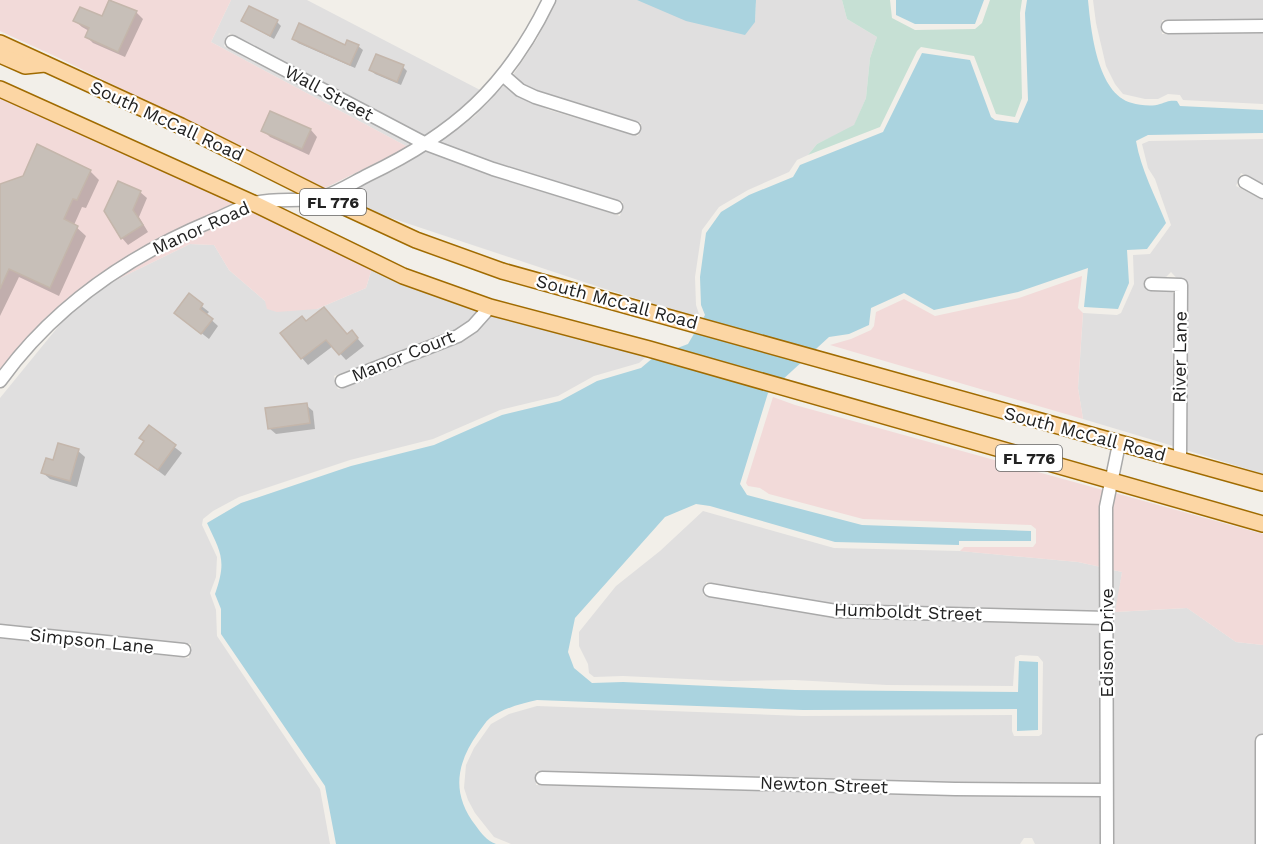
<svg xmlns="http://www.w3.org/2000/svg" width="1263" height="844" font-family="'Work Sans',sans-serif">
	<rect width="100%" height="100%" fill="#f2efe9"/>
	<!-- residential -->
	<g fill="#e0dfdf">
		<path d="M231,0H307L482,91L450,119L426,136L229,33L224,46L412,144L408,147L211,42Z"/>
		<path d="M556,0H637L755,22L756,0H842L847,19L877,37L870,58L866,98L854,126L817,144L808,155L797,160L789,172L748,190L719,207L702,230L695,277L696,305L699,314L697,317L602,288L367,210L339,197L395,170L426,151L492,176L620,216L623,202L495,163L440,142L475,116L504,85L517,96L549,110L638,136L641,123L553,97L523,84L513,75L537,39Z"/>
		<path d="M1093,0H1263V19L1162,20V34L1263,33V104L1183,100L1180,95L1168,94L1158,99H1145L1123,94L1115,84L1106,66L1096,23Z"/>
		<path d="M1263,139V184L1241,173L1236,186L1263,200V474L1186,450L1185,287L1171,272L1162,281L1175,295L1173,446L1083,419L1078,388L1083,313L1117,315L1121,313L1134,284L1133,255L1150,254L1171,225L1155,179L1148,168L1142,144L1149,141Z"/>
		<path d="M190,244L214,245L229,270L265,301L317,309L366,288L372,268L479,310L470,320L456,330L334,376L338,389L460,342L478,331L492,314L647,356L639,363L594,376L558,396L500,410L433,439L350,460L239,497L213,511L203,519L202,525L217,557L216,577L210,593L216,610L217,636L320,789L330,844H0V638L189,658L191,644L0,624V398L66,317L110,283Z"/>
		<path d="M703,511L834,548L960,551L1078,562L1101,567V611L837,604L706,582L703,595L836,618L1101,624L1100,783L955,782L536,771V785L955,796L1100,797L1101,844H1035L1032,838H1024L1020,844H511L494,837L475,813L468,800L464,788L466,765L474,748L491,724L509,714L537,706L802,716L1012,715V731L1014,736H1039L1042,734L1043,662L1038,656L1020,655L1015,657L1013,686L887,685L794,680L730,681L623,676L594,677L589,673L588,664L579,646V632L616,586L660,551Z"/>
		<path d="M1113,570L1122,572L1116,612L1187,608L1236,642L1263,645V734L1256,735V844H1114Z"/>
	</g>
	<!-- commercial -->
	<g fill="#f2dad9">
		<path d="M0,0H231L211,42L408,147L323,189L59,58L0,31Z"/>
		<path d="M0,97L236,203L156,239L98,275L44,319L0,370Z"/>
		<path d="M253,211L372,268L366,288L317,309L277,312L267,309L265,301L229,270L214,245L190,244L110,283L66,317L104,287L162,251Z"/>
		<path d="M1082,276L1078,308L1083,313L1078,388L1083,419L830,345L851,339L871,330L874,326L876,312L904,299L935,316L1019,298Z"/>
		<path d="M773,397L795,405L1103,490L1100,507L1101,567L1078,562L960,551L964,547H1033L1036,543V529L1031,525L863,519L769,494L760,488L748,486L746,483Z"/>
		<path d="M1115,493L1263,534V645L1236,642L1187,608L1115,612L1122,572L1113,570V507Z"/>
	</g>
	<!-- wetland -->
	<path fill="#c6e0d4" d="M842,0H890L892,18L915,30L975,29L982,23L990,0H1022L1020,13L1022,98L1015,117L996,114L974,56L921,47L917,51L880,127L808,155L817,144L854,125L866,98L870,58L877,37L847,19Z"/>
	<!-- water -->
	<g fill="#aad3df">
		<path d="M637,0H756L755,22L745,35L686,21Z"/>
		<path d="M896,0H984L975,24H915L896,15Z"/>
		<path d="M1027,0H1088C1091,30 1097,94 1132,103C1139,105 1152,107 1160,104C1167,102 1169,100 1177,101L1180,106L1263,110V133L1148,135L1136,141C1141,170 1155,195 1166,223L1147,249L1127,250L1129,283L1118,309L1084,307L1088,268L1018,292L934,310L904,293L871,308L869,325L849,334L829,337L768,393L740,484L747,495L862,525L1031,531V541H959V545L835,542L710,506L696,504L665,517L575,618L568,652L574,668L592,683L623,682L795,690L1018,692L1019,661L1038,662V730L1017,731V709L803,710L537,700C520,704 504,708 490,718C485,722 482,728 478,733C456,764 451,794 476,826C482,834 486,840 496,844H336L325,786L221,634V609L215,594C227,560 221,553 207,523L241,503L351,466L434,445L502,415L560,401L597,381L641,368L654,357L688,344L705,315L701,305L700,277L706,233L721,212L749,195L793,177L800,165L883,132L922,53L970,60L991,117L995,120L1018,123L1028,100L1025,13Z"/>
	</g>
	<!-- shadow -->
	<g fill="#0003">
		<path d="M110,0L136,12L143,19L125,57L93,43L87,37L89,31L82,27L75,21L102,18Z"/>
		<path d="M243,21L277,22L281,26L274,39Z"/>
		<path d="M294,38L346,47L358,46L363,50L355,68L298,43Z"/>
		<path d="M403,67L407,71L401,85L375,74L371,70Z"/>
		<path d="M271,113L311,130L317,137L309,155L270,137L263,130Z"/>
		<path d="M90,171L99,180L86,208L82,207L74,225L86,236L59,296L19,277L0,316V185Z"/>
		<path d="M140,192L147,198L139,217L148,232L128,245L122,238Z"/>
		<path d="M189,296L209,312L206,315L218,326L209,339L176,313Z"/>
		<path d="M307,323L347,336L352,332L364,346L346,360L333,346L308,365L302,358Z"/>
		<path d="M306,405L313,411L315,429L276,434L269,428Z"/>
		<path d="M149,427L182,453L165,476L144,460Z"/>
		<path d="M78,451L85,457L77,487L50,479L43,473L54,462Z"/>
	</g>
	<!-- building -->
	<g fill="#c7bfb8" stroke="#c4b6ab" stroke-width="1.5">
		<path d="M109,0L137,11L118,52L85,37L89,28L73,21L80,7L102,16Z"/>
		<path d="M249,6L278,20L270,36L241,21Z"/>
		<path d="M299,23L345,45L347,40L359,45L350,65L292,39Z"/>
		<path d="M376,54L404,65L397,82L369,70Z"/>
		<path d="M270,111L311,129L302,149L261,131Z"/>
		<path d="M37,144L91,170L77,200L73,199L64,219L78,226L50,288L9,269L0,289V184L23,176Z"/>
		<path d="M118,181L141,191L133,210L143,225L121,239L104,211Z"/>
		<path d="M189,293L203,304L200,309L213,319L201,334L174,313Z"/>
		<path d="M324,307L347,334L352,330L358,338L339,355L326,340L301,359L280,333L302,316L306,321Z"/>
		<path d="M307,403L310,423L268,429L265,408Z"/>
		<path d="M149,425L176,445L158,470L135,454L144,441L139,438Z"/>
		<path d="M58,443L79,449L70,481L41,473L46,458L53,460Z"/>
	</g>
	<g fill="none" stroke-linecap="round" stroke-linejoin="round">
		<!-- minor casing -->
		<g stroke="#a9a9a9" stroke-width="15">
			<g id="minor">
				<path d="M1168,27L1263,26"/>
				<path d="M232,42L426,144L493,169L616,207"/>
				<path d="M504,76L520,90L535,97L634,128"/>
				<path d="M1245,182L1263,192"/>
				<path d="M1151,284L1181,285L1180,459"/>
				<path d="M0,381C54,306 129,255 214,220C226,215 239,208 251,204C274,197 301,203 323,197C339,192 354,182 368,175C454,134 507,87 549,0"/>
				<path d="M342,381L458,336L473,326L490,307"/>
				<path d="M710,590L836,611L1107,618"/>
				<path d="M0,631L184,650"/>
				<path d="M542,778L955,789L1106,790"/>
				<path d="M1107,844L1106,507L1119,444"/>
				<path d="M1262,844V741"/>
			</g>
		</g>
		<!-- major casing -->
		<g stroke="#a06b00" stroke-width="18">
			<g id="major">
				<path d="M0,43L181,126L323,197L416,240L502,271L1263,483"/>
				<path d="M0,55L25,66L45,64"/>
				<path d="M0,89L253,203L403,276L490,307L649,349L1263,524"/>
			</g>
		</g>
		<!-- minor -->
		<use href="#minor" stroke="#fff" stroke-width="12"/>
		<!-- major -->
		<use href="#major" stroke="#fcd6a4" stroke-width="15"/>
	</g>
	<g text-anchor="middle" stroke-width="4.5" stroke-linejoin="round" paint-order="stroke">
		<!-- shield labels -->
		<g fill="#fff" stroke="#646464" stroke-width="1.5">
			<rect x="300" y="189" width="66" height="26" rx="4.5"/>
			<rect x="996" y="445" width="66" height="26" rx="4.5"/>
		</g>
		<g font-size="16" font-weight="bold" fill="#222">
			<text x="333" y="208">FL 776</text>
			<text x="1029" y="464">FL 776</text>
		</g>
		<!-- street labels -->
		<g font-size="18" fill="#222" stroke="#fff">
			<text transform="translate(329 93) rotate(28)" y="6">Wall Street</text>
			<text transform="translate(167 121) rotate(25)" y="6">South McCall Road</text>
			<text transform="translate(201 228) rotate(-24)" y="6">Manor Road</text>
			<text transform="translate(617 302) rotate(15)" y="6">South McCall Road</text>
			<text transform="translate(403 356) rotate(-22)" y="6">Manor Court</text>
			<text transform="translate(1180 357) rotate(-89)" y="6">River Lane</text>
			<text transform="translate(1085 434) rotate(15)" y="6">South McCall Road</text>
			<text transform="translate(908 612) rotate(2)" y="6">Humboldt Street</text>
			<text transform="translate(92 641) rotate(6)" y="6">Simpson Lane</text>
			<text transform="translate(1107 643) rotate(-90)" y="6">Edison Drive</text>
			<text transform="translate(824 785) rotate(2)" y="6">Newton Street</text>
		</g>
	</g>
</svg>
